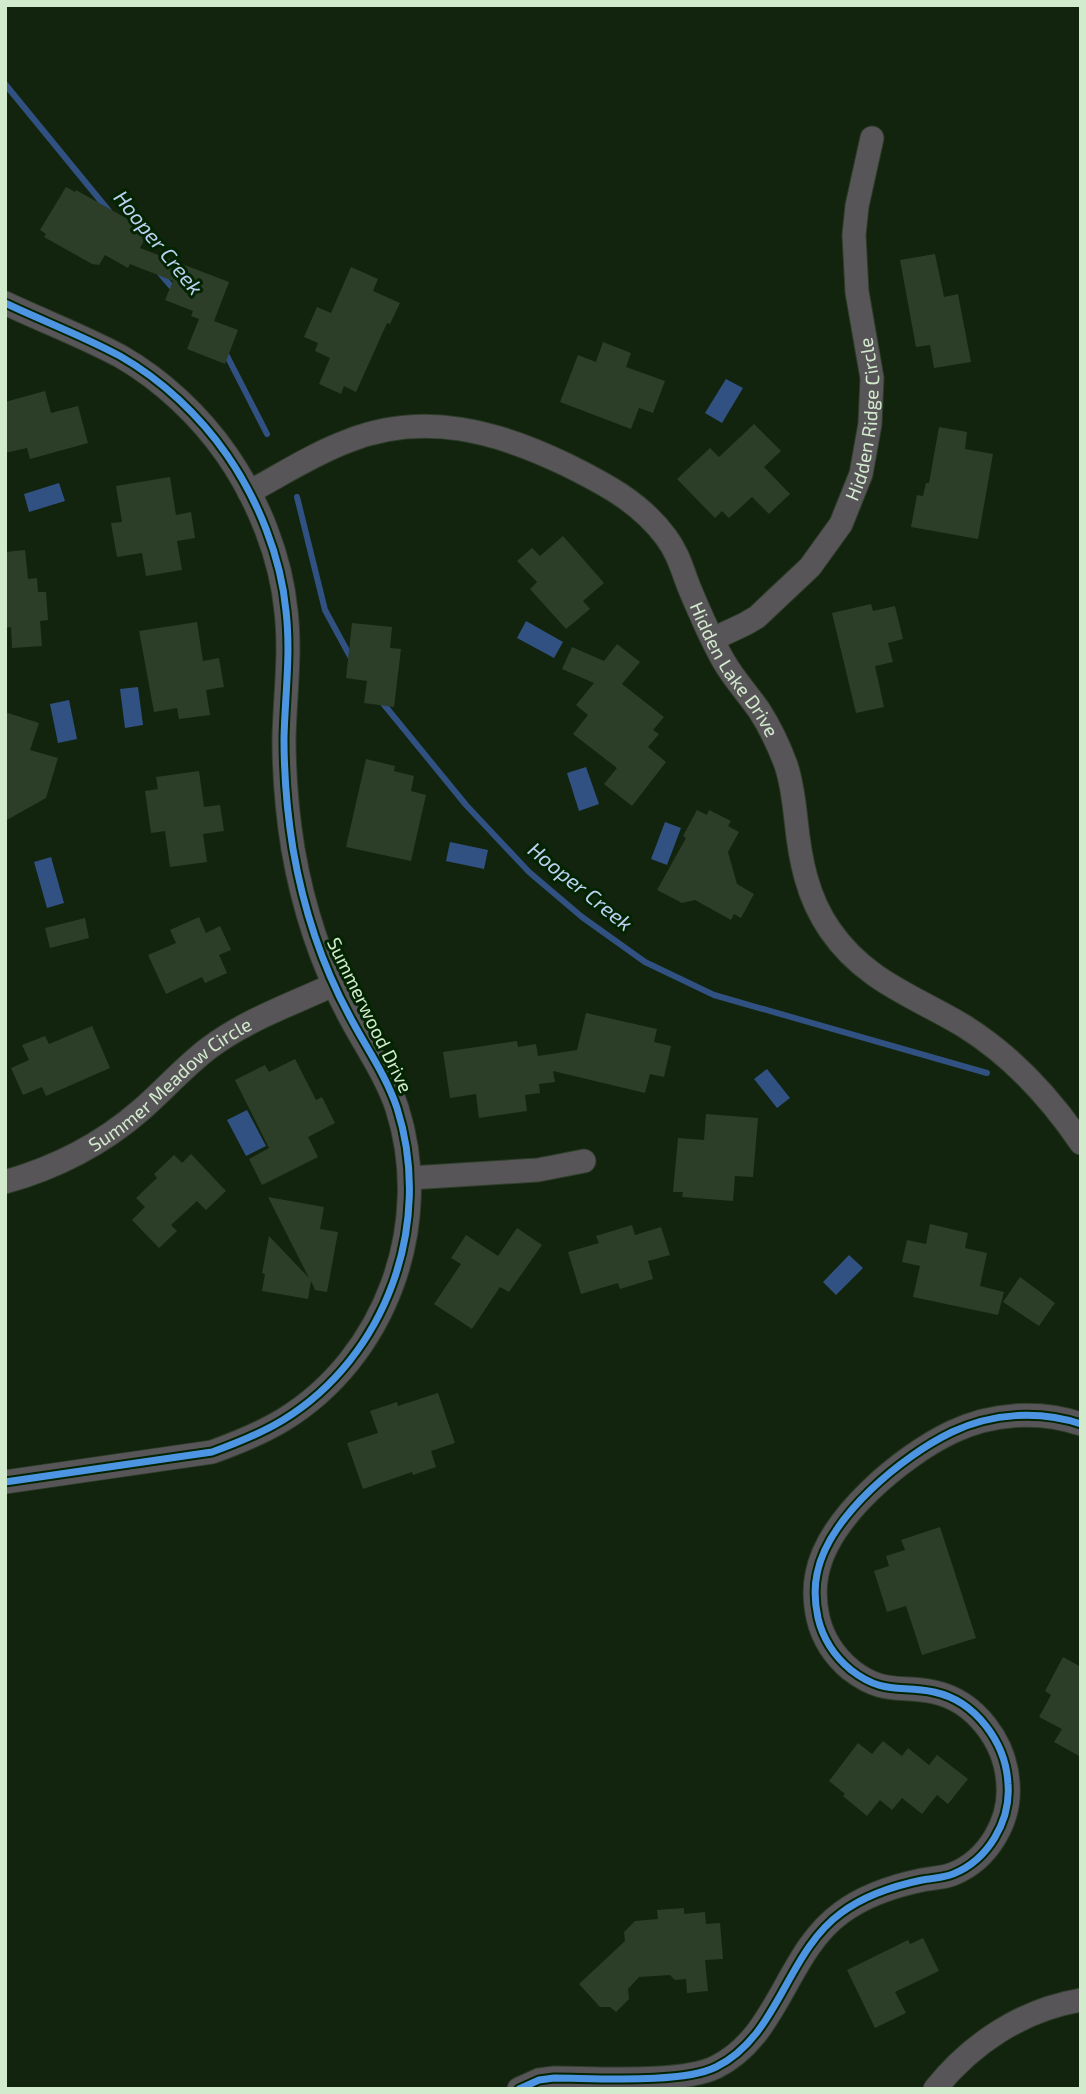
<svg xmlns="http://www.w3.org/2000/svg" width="1086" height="2094" font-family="'Exo 2',sans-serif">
	<rect width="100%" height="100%" fill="#12240e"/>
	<!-- water -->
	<g fill="#315182">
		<path d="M726,379L743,388L722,423L705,413Z"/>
		<path d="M59,483L65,501L29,512L24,494Z"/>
		<path d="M526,621L563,642L554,658L517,638Z"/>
		<path d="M138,687L143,725L125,728L120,689Z"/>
		<path d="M69,700L77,739L58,743L50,704Z"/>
		<path d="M586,767L599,804L579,811L567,773Z"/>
		<path d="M665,822L681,828L667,865L651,859Z"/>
		<path d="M450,842L488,850L484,869L446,861Z"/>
		<path d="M51,857L64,903L47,908L34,862Z"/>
		<path d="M767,1069L790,1098L777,1108L754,1079Z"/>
		<path d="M247,1110L266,1146L246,1156L227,1120Z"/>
		<path d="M849,1255L863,1268L836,1295L823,1282Z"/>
	</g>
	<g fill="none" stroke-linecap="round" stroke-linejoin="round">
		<!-- stream -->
		<g stroke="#315182" stroke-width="6">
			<path d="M5,84L109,211"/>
			<path d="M158,271L176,292"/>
			<path d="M225,352L267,434"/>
			<path d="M297,497L325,610L351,658"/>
			<path d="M381,701L466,805L529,872L582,917L645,962L714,995L987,1073"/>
		</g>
	</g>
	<!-- building -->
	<g fill="#2c3e28">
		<path d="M66,187L75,192L76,190L149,231L140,248L229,282L214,321L238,330L225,364L187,349L199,319L191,316L193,311L165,300L173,281L130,264L128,268L105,255L99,265L92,264L44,237L46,234L40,230Z"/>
		<path d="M935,254L944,297L958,294L971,362L934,368L930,345L916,347L900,260Z"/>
		<path d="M351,267L378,279L373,291L400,303L390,324L387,323L356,392L344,386L341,394L319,384L330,358L315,351L318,343L304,337L317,307L331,313Z"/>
		<path d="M603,342L631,353L626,367L665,381L653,413L639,408L631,429L560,402L578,355L596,362Z"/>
		<path d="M45,391L51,413L78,406L88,443L30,459L27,448L5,453V402Z"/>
		<path d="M754,424L781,451L764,467L790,494L769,514L752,497L729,518L722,511L715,518L677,479L710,448L719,457Z"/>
		<path d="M939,427L967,432L965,449L993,454L978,539L911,527L917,495L923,496L926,483H929Z"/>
		<path d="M170,477L176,515L191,512L195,538L177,541L182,570L146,576L142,553L117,557L111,523L122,522L116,486Z"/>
		<path d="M563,536L604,583L583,601L590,609L566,629L530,589L537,582L517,561L532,548L540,556Z"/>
		<path d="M25,550L28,579L37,578L38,592H46L48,620L40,621L42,646L12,648L11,627L5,628V552Z"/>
		<path d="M871,604L873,611L895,606L903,639L888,643L893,662L875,666L884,707L856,713L832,613Z"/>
		<path d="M197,622L203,661L219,658L224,687L206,690L210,715L179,719L177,708L154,712L139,631Z"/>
		<path d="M352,623L392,627L390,648L401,649L394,707L364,703L367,681L346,678Z"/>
		<path d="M617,644L640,662L622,684L664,717L653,730L659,734L648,747L666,762L632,806L604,784L617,768L573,734L588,715L576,705L594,683L562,669L572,647L604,661Z"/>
		<path d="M5,712L39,723L30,750L58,758L46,798L5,821Z"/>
		<path d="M366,759L395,766L394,771L414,776L411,791L426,795L411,861L346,847Z"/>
		<path d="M199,771L204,807L220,805L224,831L203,834L207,862L170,867L165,831L151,833L145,791L158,789L156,777Z"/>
		<path d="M697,810L707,815L709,810L731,821L728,826L739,832L728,852L737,884L754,894L741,918L734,914L731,920L695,900L682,903L657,890L686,838L683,836Z"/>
		<path d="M199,917L206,933L220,926L231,950L219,955L227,973L205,983L202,977L166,994L148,955L176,943L170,930Z"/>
		<path d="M85,918L89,938L50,948L45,928Z"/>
		<path d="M586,1013L657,1029L654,1042L671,1046L664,1077L650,1074L645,1093L553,1071L555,1082L539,1084L540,1093L525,1095L527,1111L479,1118L476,1094L450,1098L443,1052L517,1041L518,1047L536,1044L538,1056L577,1050Z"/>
		<path d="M92,1026L110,1068L46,1096L42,1087L23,1095L11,1068L29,1060L22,1045L45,1036L49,1044Z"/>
		<path d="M295,1059L316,1100L322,1097L335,1123L308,1137L318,1157L262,1185L249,1159L269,1148L235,1080L265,1065L269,1072Z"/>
		<path d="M706,1114L758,1118L753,1177L735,1176L733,1201L682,1197L683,1192H673L678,1138L704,1140Z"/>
		<path d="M191,1154L226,1191L206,1210L197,1201L171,1225L177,1231L159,1248L132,1220L145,1207L136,1198L157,1178L154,1174L174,1155L182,1163Z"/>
		<path d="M268,1197L324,1207L320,1229L338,1232L327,1292L315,1290L311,1281L308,1299L262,1291L265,1274L262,1273L269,1236L309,1278Z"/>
		<path d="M930,1224L968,1233L965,1248L987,1253L980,1286L1004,1292L998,1315L913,1297L920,1266L902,1262L907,1240L926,1244Z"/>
		<path d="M632,1225L635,1235L661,1227L670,1255L648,1261L653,1279L620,1289L618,1283L581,1294L568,1252L599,1243L596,1236Z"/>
		<path d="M517,1228L542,1245L509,1292L500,1287L472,1329L434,1304L461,1264L451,1258L466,1235L498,1256Z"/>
		<path d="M1020,1277L1055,1303L1039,1326L1003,1302Z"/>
		<path d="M438,1393L455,1443L431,1451L436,1467L413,1475L412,1472L363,1489L347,1443L378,1433L370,1411L397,1402L398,1406Z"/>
		<path d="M940,1527L976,1638L922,1655L906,1606L887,1612L874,1571L889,1566L886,1556L905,1550L901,1540Z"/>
		<path d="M1063,1657L1081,1667V1757L1054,1742L1062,1729L1039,1717L1051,1695L1045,1691Z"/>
		<path d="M883,1741L902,1756L908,1748L929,1765L937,1755L968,1779L948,1804L937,1795L922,1814L902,1798L892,1810L880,1800L867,1816L843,1796L845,1794L829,1781L858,1743L872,1754Z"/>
		<path d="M684,1908V1914L705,1912L706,1924L720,1923L723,1959L705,1960L708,1991L687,1993L686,1979L675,1980L670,1975L639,1977L628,1989L629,1999L616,2012L610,2007H600L579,1984L625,1941L624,1932L635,1921L658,1919L657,1910Z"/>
		<path d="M923,1938L939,1971L895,1992L906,2013L875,2028L847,1970L908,1940L910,1944Z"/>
	</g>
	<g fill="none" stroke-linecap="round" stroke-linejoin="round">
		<!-- minor casing -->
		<g stroke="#2e3e2a" stroke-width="25">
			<g id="minor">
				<path d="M5,303C43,321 83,336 120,356C162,380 200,416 227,455C258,500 281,557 286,611C291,654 285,695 284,738C284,775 287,812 293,849C303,907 321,963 349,1015C365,1046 386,1075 397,1108C434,1224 386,1357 283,1420C260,1434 237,1443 212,1452L5,1482"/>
				<path id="s1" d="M249,492C281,475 313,454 348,441C424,411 497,431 567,465C605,484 640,502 666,537C678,553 682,569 689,587C699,611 710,637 723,660C733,678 747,693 759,710C770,727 779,746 786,765C792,783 794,801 796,820C800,859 807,897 830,930C865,981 914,996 964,1026C1012,1056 1049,1096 1081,1143"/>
				<path id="s2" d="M713,639L745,624L757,617L810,567L841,524L861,474L870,424L872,378L857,292L854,235L857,206L872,138"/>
				<path d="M410,1178L538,1170L584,1161"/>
				<path id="s3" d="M5,1182C55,1168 102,1144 141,1110C164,1090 185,1066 209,1048C246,1020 292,1004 333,985"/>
				<path d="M519,2089L539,2080L554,2078C594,2078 682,2084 716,2067C779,2036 786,1953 841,1913C865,1895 893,1886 922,1880C932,1878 943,1878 953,1874C988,1860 1011,1821 1008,1784C1006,1743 976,1701 934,1692C900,1685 883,1695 851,1670C834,1656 823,1639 818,1618C815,1604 814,1588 817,1574C828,1517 902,1456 952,1432C992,1413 1039,1410 1081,1424"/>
				<path d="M935,2089C972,2043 1022,2010 1081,2000"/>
			</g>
		</g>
		<!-- minor -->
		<use href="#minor" stroke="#585559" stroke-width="23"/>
		<!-- cycleway casing -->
		<g stroke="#032400" stroke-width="11">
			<g id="cycleway">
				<path d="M5,303C43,321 83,336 120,356C162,380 200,416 227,455C258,500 281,557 286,611C291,654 285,695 284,738C284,775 287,812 293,849C303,907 321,963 349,1015C365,1046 386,1075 397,1108C434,1224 386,1357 283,1420C260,1434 237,1443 212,1452L5,1482"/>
				<path d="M519,2089L539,2080L554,2078C594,2078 682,2084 716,2067C779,2036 786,1953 841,1913C865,1895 893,1886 922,1880C932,1878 943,1878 953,1874C988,1860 1011,1821 1008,1784C1006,1743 976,1701 934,1692C900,1685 883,1695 851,1670C834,1656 823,1639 818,1618C815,1604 814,1588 817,1574C828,1517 902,1456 952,1432C992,1413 1039,1410 1081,1424"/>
			</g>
		</g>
		<!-- cycleway -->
		<use href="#cycleway" stroke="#4d94e3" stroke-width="7"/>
	</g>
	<g text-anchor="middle" stroke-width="6" stroke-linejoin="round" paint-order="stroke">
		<!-- street labels -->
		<g font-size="19" fill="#d2ebcd" stroke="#032400">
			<text dy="7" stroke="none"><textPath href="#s2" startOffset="284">Hidden Ridge Circle</textPath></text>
			<text dy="7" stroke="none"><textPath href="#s1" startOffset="612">Hidden Lake Drive</textPath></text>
			<text transform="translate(370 1015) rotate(64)" y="7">Summerwood Drive</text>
			<text dy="7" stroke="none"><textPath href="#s3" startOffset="194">Summer Meadow Circle</textPath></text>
		</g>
		<!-- water labels -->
		<g font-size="21" font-style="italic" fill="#bcd1f2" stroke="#032400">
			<text transform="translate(158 243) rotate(51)" y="7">Hooper Creek</text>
			<text transform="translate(580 887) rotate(39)" y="7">Hooper Creek</text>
		</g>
	</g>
	<!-- border -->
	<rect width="1086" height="2094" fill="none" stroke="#d2ebcd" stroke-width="14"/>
</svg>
